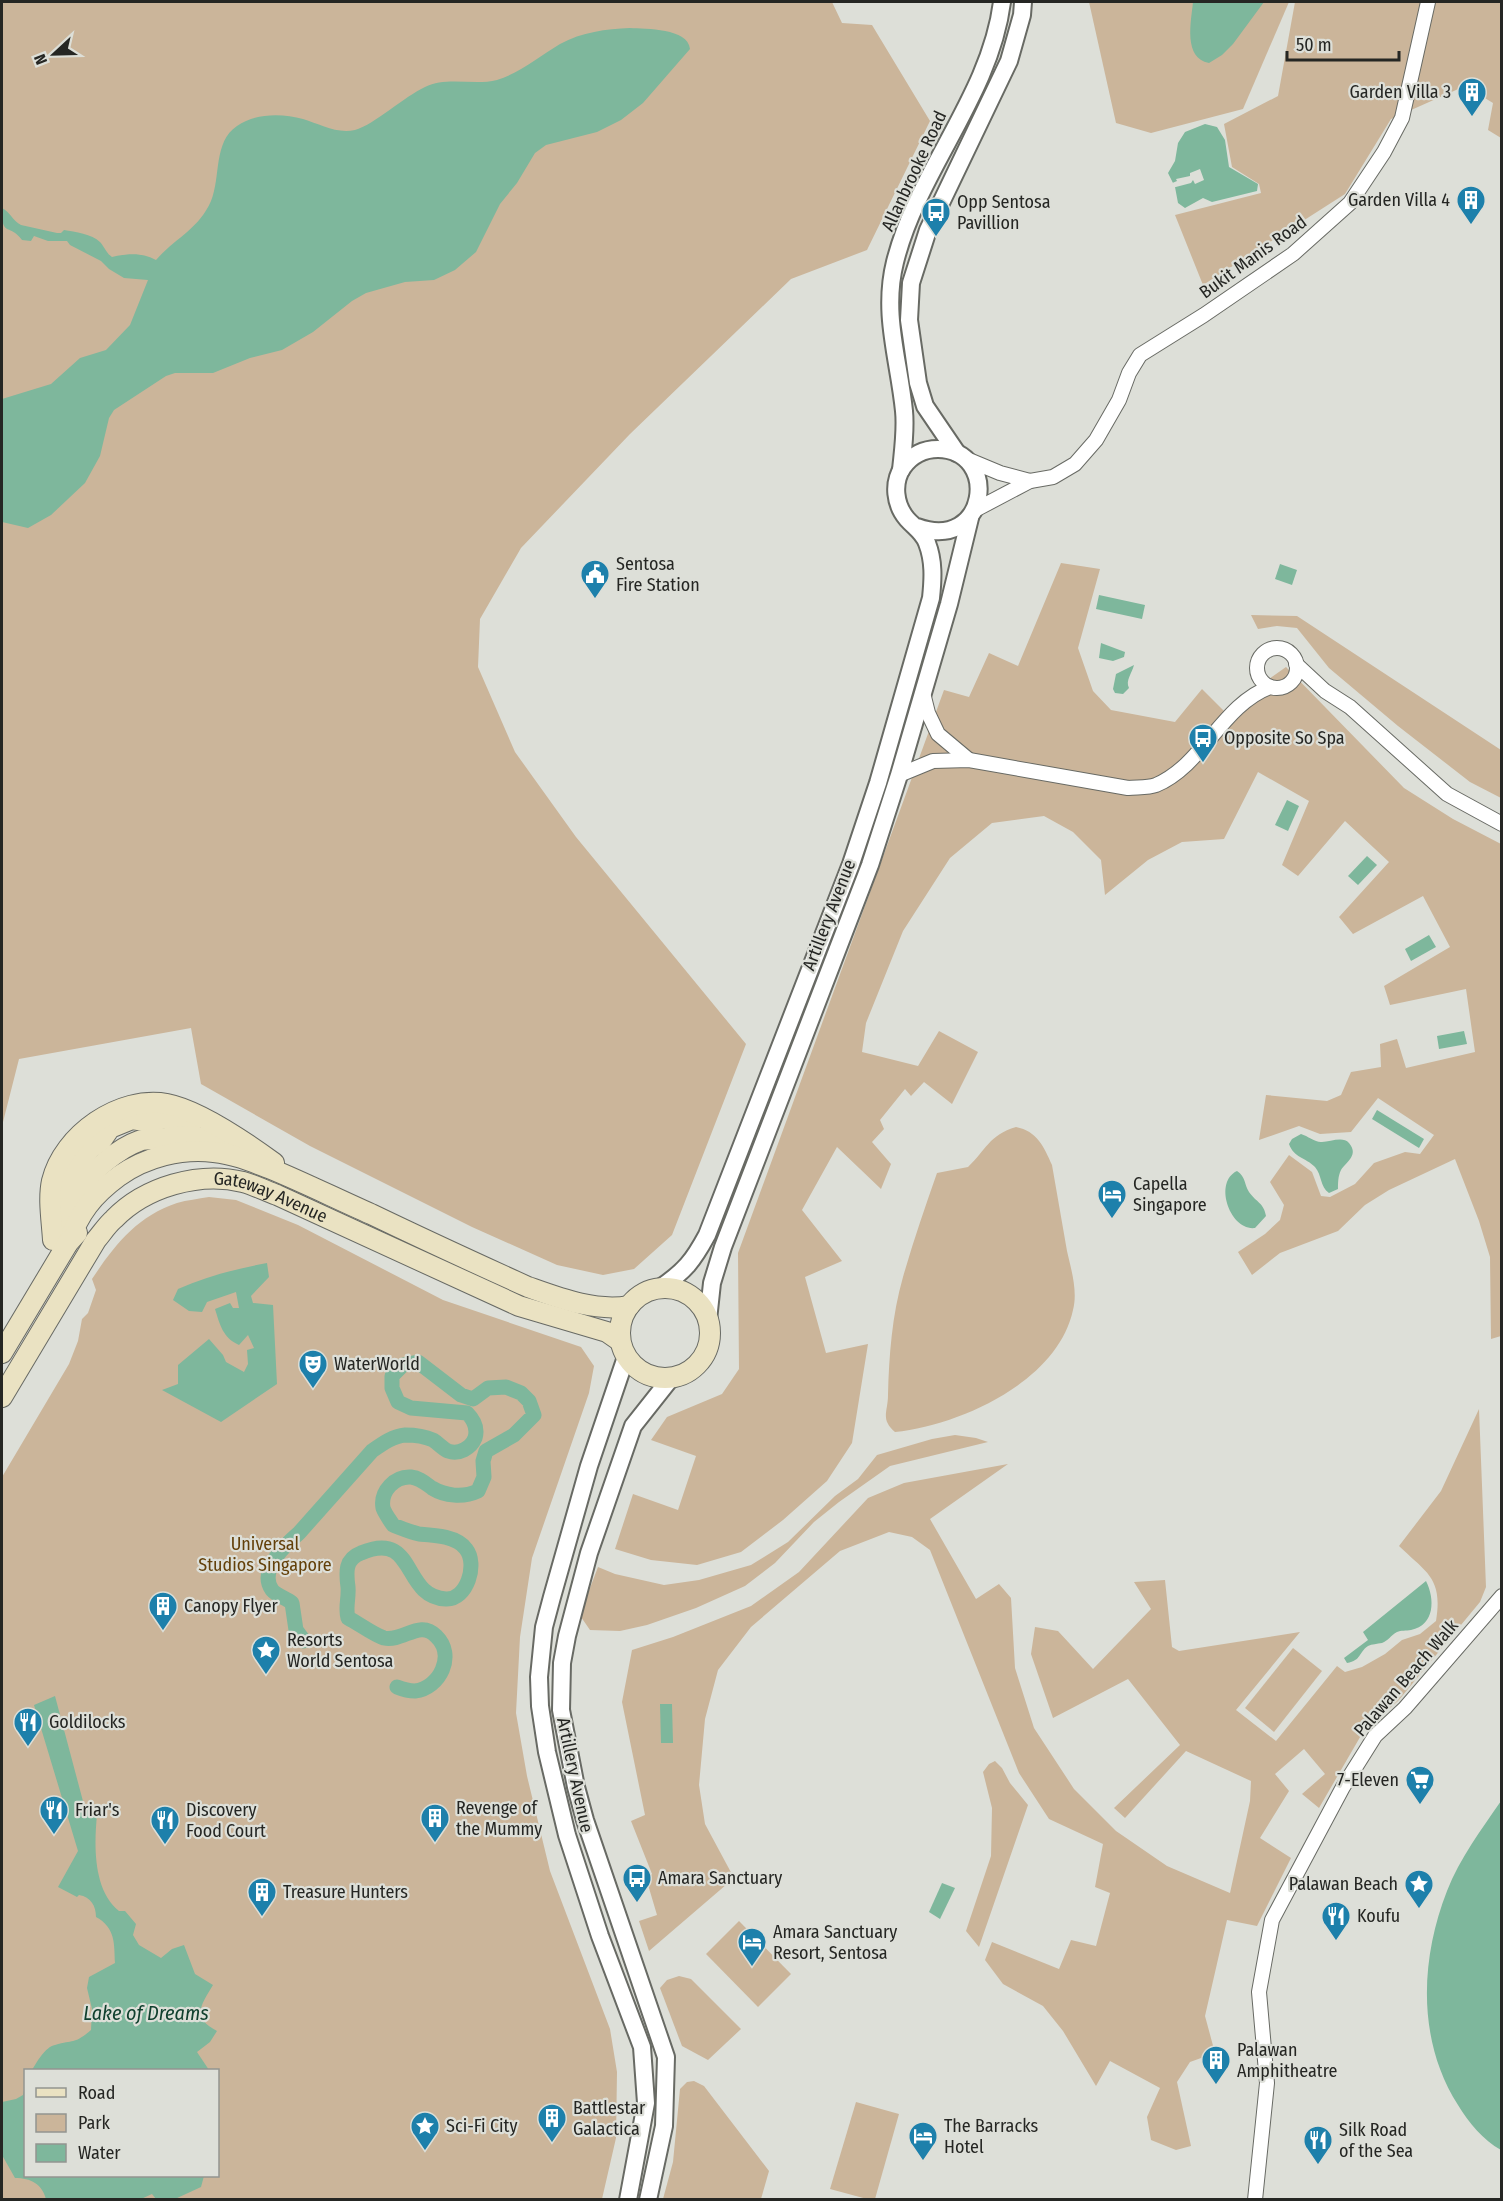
<svg xmlns="http://www.w3.org/2000/svg" width="1503" height="2201" font-family="'Fira Sans Condensed',sans-serif">
	<rect width="100%" height="100%" fill="#dddfd8"/>
	<!-- green -->
	<g fill="#cbb59a" fill-rule="evenodd">
		<path d="M2,2H832L842,23L872,25L930,121L867,250L791,279L630,434L521,548L480,619L478,667L515,752L576,837L746,1044L672,1235L634,1269L603,1275L557,1265L472,1227L310,1146L201,1084L191,1028L19,1059L2,1126Z"/>
		<path d="M1089,2H1289L1243,109L1151,133L1116,123Z"/>
		<path d="M1295,2H1501V138L1488,130L1493,103L1465,86L1391,119L1345,194L1203,285L1175,215L1261,193L1259,184L1232,167L1224,124L1278,96Z"/>
		<path d="M1061,563L1100,569L1078,648L1093,691L1111,710L1175,722L1202,689L1224,711L1286,667L1404,788L1453,819L1501,844V1336L1491,1339L1490,1257L1479,1221L1455,1159L1389,1190L1365,1205L1338,1231L1280,1253L1252,1275L1238,1252L1265,1234L1280,1220L1284,1205L1270,1182L1289,1155L1312,1172L1321,1196L1330,1197L1355,1184L1374,1163L1405,1152L1420,1154L1434,1135L1378,1098L1351,1132L1320,1134L1299,1126L1259,1140L1266,1095L1327,1101L1341,1095L1351,1072L1381,1067L1380,1044L1397,1039L1406,1068L1475,1052L1466,989L1390,1005L1384,986L1450,947L1423,896L1353,934L1339,917L1389,862L1345,821L1298,876L1282,865L1309,801L1258,772L1224,839L1182,842L1148,860L1105,895L1101,860L1073,832L1044,816L992,823L950,858L903,931L866,1023L862,1052L918,1066L939,1031L978,1052L952,1104L924,1082L911,1096L905,1089L880,1120L884,1129L872,1142L891,1164L881,1189L837,1147L802,1210L842,1261L805,1277L826,1353L868,1344L852,1443L827,1481L783,1520L741,1552L697,1565L651,1560L615,1549L633,1494L678,1510L696,1456L651,1440L667,1417L722,1394L739,1369L738,1253L944,690L969,697L989,653L1018,666Z"/>
		<path d="M1251,615L1297,616L1501,750V798L1470,782L1398,726L1329,668L1297,628L1277,626L1258,629Z"/>
		<path d="M1016,1127C1037,1131 1044,1147 1052,1165C1057,1194 1062,1222 1067,1251C1071,1269 1078,1291 1073,1310C1058,1381 961,1425 895,1432C880,1419 888,1412 888,1395C889,1356 892,1315 903,1277C913,1242 925,1207 937,1173L968,1167C986,1150 989,1135 1016,1127Z"/>
		<path d="M209,1197L236,1200L298,1225L443,1300L581,1347L594,1366L589,1393L532,1558L520,1637L516,1713L527,1776L550,1871L610,2029L617,2072L616,2138L602,2199L2,2200V1477L69,1364L78,1341L82,1319L88,1313L96,1290L92,1279C114,1246 137,1216 177,1203C187,1200 198,1199 209,1197ZM26,2070H218V2176H26Z"/>
		<path d="M1479,1409L1486,1587L1480,1602L1398,1701L1363,1732L1319,1808L1302,1794L1325,1774L1304,1749L1275,1774L1289,1791L1260,1838L1291,1858L1257,1926L1227,1920L1205,2016L1215,2053L1190,2062L1177,2082L1191,2146L1176,2150L1151,2140L1147,2117L1160,2088L1110,2061L1096,2086L1063,2031L1043,2006L1003,1984L985,1960L992,1942L1059,1969L1071,1940L1096,1946L1110,1893L1095,1887L1103,1844L1049,1819L1019,1773L930,1550L912,1537L889,1532L840,1551L751,1627L718,1670L705,1719L699,1785L705,1824L734,1878L649,1951L639,1921L657,1915L646,1878L652,1874L631,1821L645,1815L622,1702L632,1650L673,1637L751,1606L799,1572L868,1498L904,1483L1008,1464L930,1519L976,1599L999,1584L1011,1598L1015,1668L1034,1728L1074,1789L1116,1831L1167,1866L1230,1893L1250,1801L1251,1781L1186,1751L1125,1818L1114,1808L1180,1745L1128,1679L1053,1718L1031,1654L1035,1627L1058,1631L1093,1669L1151,1609L1134,1582L1165,1580L1172,1647L1179,1651L1300,1632L1236,1710L1276,1741L1337,1666L1345,1672L1362,1667L1385,1654L1402,1640L1420,1634L1436,1621C1443,1578 1427,1573 1399,1546L1441,1491Z"/>
		<path d="M955,1435L976,1438L988,1442L890,1466L839,1502L814,1522L775,1563L745,1586L696,1608L647,1625L620,1631L590,1630L581,1617L582,1609L598,1567L615,1574L664,1585L699,1580L751,1565L788,1542L835,1496L858,1479L877,1455L932,1439Z"/>
		<path d="M1293,1648L1322,1671L1274,1732L1245,1708Z"/>
		<path d="M995,1761L1002,1768L1010,1783L1028,1805L979,1947L966,1931L991,1856L992,1808L983,1772L989,1764Z"/>
		<path d="M739,1921L791,1974L758,2007L706,1954Z"/>
		<path d="M679,1976L691,1979L741,2029L708,2060L682,2046L660,1988L667,1980Z"/>
		<path d="M694,2081L704,2086L769,2171L761,2199H663L673,2162L680,2089L687,2082Z"/>
		<path d="M856,2102L899,2114L875,2199H867L830,2189Z"/>
	</g>
	<!-- water -->
	<g fill="#7eb79c">
		<path d="M1193,2H1264L1233,44L1222,55L1209,63C1183,58 1191,22 1193,2Z"/>
		<path d="M630,28C646,29 688,28 690,49L643,103L621,120L597,132L546,145L535,153L517,183L500,204L476,252L455,270L434,280L405,282L366,293L352,301L313,332L282,350L250,358L213,373H175L166,376L114,410L109,418L100,456L85,483L51,515L28,528L2,522V399L51,384L80,358L106,350L130,325L148,280L124,278L109,269L101,261L70,245L67,241H48L34,236L31,241L22,240C10,223 1,238 2,208C10,212 13,221 21,225L57,233H61L64,230C75,232 92,234 100,242C104,246 106,253 112,257C127,254 141,252 156,260C174,239 199,229 211,201C221,177 213,142 237,126C255,113 282,113 303,119C320,124 336,134 355,130C374,125 405,96 425,87C447,76 474,86 497,80C520,73 540,56 560,44C582,32 606,29 630,28Z"/>
		<path d="M1205,124L1217,127L1225,140L1229,167L1258,184L1257,191L1212,202L1203,198L1185,208L1178,203L1175,187L1168,173L1175,161L1178,143L1185,132Z"/>
		<path d="M1280,564L1297,570L1292,585L1275,579Z"/>
		<path d="M1099,595L1145,605L1142,619L1096,609Z"/>
		<path d="M1101,643L1125,652L1124,657L1113,661L1099,658Z"/>
		<path d="M1134,665C1132,673 1125,681 1129,688L1123,694L1115,693L1113,689L1116,674Z"/>
		<path d="M1287,800L1299,806L1288,831L1275,825Z"/>
		<path d="M1367,856L1377,865L1358,885L1348,876Z"/>
		<path d="M1429,935L1436,947L1411,961L1405,949Z"/>
		<path d="M1464,1031L1467,1044L1439,1049L1437,1036Z"/>
		<path d="M1377,1110L1424,1139L1419,1148L1372,1119Z"/>
		<path d="M1301,1134C1308,1136 1316,1143 1322,1142C1330,1142 1343,1136 1349,1143C1359,1155 1347,1161 1341,1170C1338,1176 1338,1183 1338,1189L1329,1193C1320,1187 1322,1175 1315,1167C1305,1157 1294,1158 1289,1144L1292,1139Z"/>
		<path d="M1237,1171C1246,1177 1244,1184 1249,1192C1256,1202 1264,1203 1266,1216L1255,1228C1230,1231 1213,1182 1237,1171Z"/>
		<path d="M267,1263L269,1277L251,1296L253,1303L273,1305L277,1384L221,1422L162,1390L178,1384V1365L209,1339L223,1355L226,1362L244,1372L248,1364L247,1350L254,1348L248,1335L239,1345C223,1338 220,1325 215,1309L230,1303L233,1308H239L236,1292L207,1302L202,1312L189,1311L173,1300L178,1289C207,1276 236,1269 267,1263Z"/>
		<path d="M1426,1581C1435,1599 1435,1625 1411,1630C1406,1631 1401,1630 1397,1632C1391,1635 1388,1641 1382,1643C1377,1644 1372,1644 1368,1646C1358,1653 1362,1660 1347,1663L1344,1658L1368,1640L1363,1632Z"/>
		<path d="M55,1696L84,1805L97,1815C94,1845 93,1890 119,1911H125L136,1924L133,1935L139,1945L161,1958L172,1949L184,1945L195,1974L213,1985C202,2004 190,2017 217,2031L210,2042L197,2052L209,2070H32C37,2062 45,2047 55,2045C75,2039 73,2045 91,2030L92,2009L87,1988L89,1977L115,1963C114,1944 116,1928 96,1917C96,1906 91,1897 79,1895L77,1897L58,1887L78,1851L34,1705Z"/>
		<path d="M660,1704H672L673,1743H661Z"/>
		<path d="M1501,1801V2150C1483,2140 1469,2123 1458,2105C1417,2041 1420,1960 1447,1891C1460,1858 1481,1830 1501,1801Z"/>
		<path d="M942,1883L955,1888L940,1919L929,1912Z"/>
		<path d="M25,2086L26,2176H204L201,2187L175,2199H156L152,2194L141,2199H46C42,2184 31,2178 15,2178L2,2155V2102L16,2099L23,2095Z"/>
	</g>
	<!-- pier -->
	<path fill="#dddfd8" d="M1200,169L1204,180L1195,184L1193,180L1191,183L1172,188L1170,184L1177,181L1176,179L1190,176V173Z"/>
	<g fill="none" stroke-linecap="round" stroke-linejoin="round">
		<!-- canal -->
		<path stroke="#7eb79c" stroke-width="15" d="M304,1641L296,1630L292,1603C286,1598 277,1596 272,1590C258,1570 285,1545 299,1533L372,1451C382,1444 393,1436 405,1435C415,1435 424,1436 433,1440C438,1443 443,1449 448,1451C459,1455 471,1448 475,1438C478,1428 474,1420 467,1413L411,1408L398,1402L392,1388V1376L403,1365L418,1362L461,1395L473,1399L488,1388L506,1387L521,1393L529,1401L534,1415L514,1435L486,1451L483,1461L484,1477L478,1491C463,1498 445,1496 432,1488C425,1483 420,1478 411,1477C395,1476 380,1491 383,1508C385,1514 390,1520 393,1525C401,1528 410,1532 419,1534C433,1535 457,1536 466,1549C478,1564 467,1600 446,1599C401,1597 417,1529 361,1553C345,1559 346,1572 348,1587C349,1599 345,1607 348,1618C358,1623 374,1635 384,1638C403,1642 420,1619 436,1636C456,1655 440,1688 415,1691C409,1691 402,1689 397,1687"/>
		<!-- minor casing -->
		<g stroke="#686a64" stroke-width="16">
			<g id="minor">
				<path d="M964,458L1000,473L1030,481"/>
				<path d="M975,510L1030,481L1053,477L1075,464L1096,440L1119,400L1129,373L1140,355L1204,315L1293,254L1350,203L1384,152L1402,118L1428,2"/>
				<circle cx="1277" cy="668" r="20"/>
				<path d="M1296,664L1325,691L1350,707L1447,794L1502,824"/>
				<path d="M923,693L928,713L938,734L969,760"/>
				<path d="M899,775L933,761L969,760L1128,788C1137,787 1148,788 1156,785C1203,765 1222,705 1270,687"/>
				<path d="M1255,2200L1267,2083L1259,1992L1272,1920L1343,1787L1375,1736L1405,1708L1502,1596"/>
			</g>
		</g>
		<!-- tertiary casing -->
		<g stroke="#686a64" stroke-width="20">
			<g id="tertiary">
				<path d="M957,453L925,406L918,383L909,320L911,283L928,230L1009,61L1022,15L1023,2"/>
				<path d="M901,470C903,450 906,430 904,411C899,360 882,314 895,262C918,170 990,96 1002,2"/>
				<path d="M660,1288C685,1271 693,1261 707,1235L851,864L878,783L931,598C933,579 934,561 927,543C923,532 914,527 907,519C895,505 892,483 903,467C911,456 923,449 938,449C1001,450 988,553 917,527"/>
				<path d="M708,1320L712,1283L723,1247L870,865L899,775L949,604L970,518"/>
				<path d="M626,1357L589,1466L552,1597L544,1627L539,1677L540,1706L547,1752L567,1835L600,1936L642,2047L646,2103L628,2200"/>
				<path d="M648,2200L664,2126L666,2057L585,1820L576,1787L561,1710L562,1663L567,1636L589,1553L633,1426L671,1378"/>
			</g>
		</g>
		<!-- secondary casing -->
		<g stroke="#686a64" stroke-width="22">
			<g id="secondary">
				<path d="M58,1199L70,1173L90,1149L101,1141L110,1128L132,1119L145,1121L169,1118L193,1120"/>
				<path d="M62,1223C68,1212 72,1200 79,1190C90,1172 119,1148 139,1141C147,1138 157,1140 166,1138C186,1134 211,1136 229,1147"/>
				<path d="M53,1240C52,1222 48,1199 52,1181C63,1135 120,1095 167,1104C198,1110 248,1144 274,1163"/>
				<path d="M68,1243C80,1212 92,1196 119,1176C146,1157 181,1148 214,1152C234,1154 253,1162 271,1169C305,1183 337,1199 371,1214C423,1239 475,1263 528,1287C559,1298 595,1312 629,1306"/>
				<circle cx="665" cy="1333" r="45"/>
				<path d="M2,1353L68,1243L77,1233"/>
				<path id="s1" d="M2,1397L96,1240C102,1233 107,1225 114,1219C145,1187 199,1171 243,1182C254,1185 266,1191 277,1195L519,1306L607,1332L620,1341"/>
			</g>
		</g>
		<!-- minor -->
		<use href="#minor" stroke="#fff" stroke-width="14"/>
		<!-- tertiary -->
		<use href="#tertiary" stroke="#fff" stroke-width="16"/>
		<!-- secondary -->
		<use href="#secondary" stroke="#eae2c2" stroke-width="20"/>
	</g>
	<!-- icons -->
	<defs>
		<g id="building-pin" transform="scale(1.5)"><path d="M0 17L-7.5 6A9.5 9.5 0 1 1 7.5 6Z" fill="#1d80ab" stroke="#dddfd8"/><path d="M-4-6H4V6H1V3H-1V6H-4ZM-2.5-4.3h1.7v1.8h-1.7ZM.8-4.3h1.7v1.8H.8ZM-2.5-1h1.7V.8h-1.7ZM.8-1h1.7V.8H.8Z" fill="#fff"/></g>
		<g id="bus-pin" transform="scale(1.5)"><path d="M0 17L-7.5 6A9.5 9.5 0 1 1 7.5 6Z" fill="#1d80ab" stroke="#dddfd8"/><path d="M-5-6H5V4H4V6H2V4H-2V6H-4V4H-5ZM-3.5-4V0h7V-4ZM-3.5 1.2v1.5H-2V1.2ZM2 1.2v1.5H3.5V1.2Z" fill="#fff"/></g>
		<g id="civic-pin" transform="scale(1.5)"><path d="M0 17L-7.5 6A9.5 9.5 0 1 1 7.5 6Z" fill="#1d80ab" stroke="#dddfd8"/><path d="M-.6-6.5H3V-4.5H.6V-3L4-1V1h2V6H-6V1h2V-1L-.6-3ZM-1.2 2.5V6h2.4V2.5Z" fill="#fff"/></g>
		<g id="hotel-pin" transform="scale(1.5)"><path d="M0 17L-7.5 6A9.5 9.5 0 1 1 7.5 6Z" fill="#1d80ab" stroke="#dddfd8"/><path d="M-6-4.5h1.5V1H6V5H4.5V3h-9V5H-6ZM-4 0a1.8 1.8 0 1 1 3.6 0ZM.5 0V-2.5h3Q6-2.5 6 0Z" fill="#fff"/></g>
		<g id="theatre-pin" transform="scale(1.5)"><path d="M0 17L-7.5 6A9.5 9.5 0 1 1 7.5 6Z" fill="#1d80ab" stroke="#dddfd8"/><path d="M-5-5.5Q0-4 5-5.5V0Q5 5 0 6Q-5 5-5 0ZM-3.3-2.5H-1v1.5H-3.3ZM1-2.5H3.3v1.5H1ZM-2.8 1Q0 5.5 2.8 1Z" fill="#fff"/></g>
		<g id="sight-pin" transform="scale(1.5)"><path d="M0 17L-7.5 6A9.5 9.5 0 1 1 7.5 6Z" fill="#1d80ab" stroke="#dddfd8"/><path d="M0-6L1.8-2.2L6-1.7L2.9 1.2L3.7 5.4L0 3.3L-3.7 5.4L-2.9 1.2L-6-1.7L-1.8-2.2Z" fill="#fff"/></g>
		<g id="restaurant-pin" transform="scale(1.5)"><path d="M0 17L-7.5 6A9.5 9.5 0 1 1 7.5 6Z" fill="#1d80ab" stroke="#dddfd8"/><path d="M-5-6h1v4h1v-4h1v4h1v-4h1v5L-1.5 .5V6h-2V.5L-5-1ZM5-6V6H3V1.5H1.5Q1.5-4 5-6Z" fill="#fff"/></g>
		<g id="supermarket-pin" transform="scale(1.5)"><path d="M0 17L-7.5 6A9.5 9.5 0 1 1 7.5 6Z" fill="#1d80ab" stroke="#dddfd8"/><path d="M-6-5.5h2.5l.6 2H6L4.5 2H-2.5L-4.4-4H-6ZM-1.5 3.2a1.3 1.3 0 1 0 .1 0ZM3 3.2a1.3 1.3 0 1 0 .1 0Z" fill="#fff"/></g>
	</defs>
	<g fill-rule="evenodd">
		<use href="#building-pin" x="1472" y="92"/>
		<use href="#building-pin" x="1471" y="200"/>
		<use href="#bus-pin" x="936" y="212"/>
		<use href="#civic-pin" x="595" y="574"/>
		<use href="#bus-pin" x="1203" y="738"/>
		<use href="#hotel-pin" x="1112" y="1194"/>
		<use href="#theatre-pin" x="313" y="1364"/>
		<use href="#building-pin" x="163" y="1606"/>
		<use href="#sight-pin" x="266" y="1650"/>
		<use href="#restaurant-pin" x="28" y="1722"/>
		<use href="#supermarket-pin" x="1420" y="1780"/>
		<use href="#restaurant-pin" x="54" y="1810"/>
		<use href="#building-pin" x="435" y="1818"/>
		<use href="#restaurant-pin" x="165" y="1820"/>
		<use href="#bus-pin" x="637" y="1878"/>
		<use href="#sight-pin" x="1419" y="1884"/>
		<use href="#building-pin" x="262" y="1892"/>
		<use href="#restaurant-pin" x="1336" y="1916"/>
		<use href="#hotel-pin" x="752" y="1942"/>
		<use href="#building-pin" x="1216" y="2060"/>
		<use href="#building-pin" x="552" y="2118"/>
		<use href="#sight-pin" x="425" y="2126"/>
		<use href="#hotel-pin" x="923" y="2136"/>
		<use href="#restaurant-pin" x="1318" y="2140"/>
	</g>
	<g text-anchor="middle" stroke-width="4.5" stroke-linejoin="round" paint-order="stroke">
		<!-- poi labels -->
		<g font-size="18" fill="#252623" stroke="#dddfd8" text-anchor="start">
			<text x="1451" y="98" text-anchor="end">Garden Villa 3</text>
			<text x="1450" y="206" text-anchor="end">Garden Villa 4</text>
			<text x="957" y="208">Opp Sentosa<tspan x="957" dy="21">Pavillion</tspan></text>
			<text x="616" y="570">Sentosa<tspan x="616" dy="21">Fire Station</tspan></text>
			<text x="1224" y="744">Opposite So Spa</text>
			<text x="1133" y="1190">Capella<tspan x="1133" dy="21">Singapore</tspan></text>
			<text x="334" y="1370">WaterWorld</text>
			<text x="184" y="1612">Canopy Flyer</text>
			<text x="287" y="1646">Resorts<tspan x="287" dy="21">World Sentosa</tspan></text>
			<text x="49" y="1728">Goldilocks</text>
			<text x="1399" y="1786" text-anchor="end">7-Eleven</text>
			<text x="456" y="1814">Revenge of<tspan x="456" dy="21">the Mummy</tspan></text>
			<text x="75" y="1816">Friar's</text>
			<text x="186" y="1816">Discovery<tspan x="186" dy="21">Food Court</tspan></text>
			<text x="658" y="1884">Amara Sanctuary</text>
			<text x="1398" y="1890" text-anchor="end">Palawan Beach</text>
			<text x="283" y="1898">Treasure Hunters</text>
			<text x="1357" y="1922">Koufu</text>
			<text x="773" y="1938">Amara Sanctuary<tspan x="773" dy="21">Resort, Sentosa</tspan></text>
			<text x="1237" y="2056">Palawan<tspan x="1237" dy="21">Amphitheatre</tspan></text>
			<text x="573" y="2114">Battlestar<tspan x="573" dy="21">Galactica</tspan></text>
			<text x="446" y="2132">Sci-Fi City</text>
			<text x="944" y="2132">The Barracks<tspan x="944" dy="21">Hotel</tspan></text>
			<text x="1339" y="2136">Silk Road<tspan x="1339" dy="21">of the Sea</tspan></text>
		</g>
		<!-- street labels -->
		<g font-size="18" fill="#252623" stroke="#dddfd8">
			<text transform="translate(914 171) rotate(-65)" y="6">Allanbrooke Road</text>
			<text transform="translate(1253 257) rotate(-36)" y="6">Bukit Manis Road</text>
			<text transform="translate(829 915) rotate(-69)" y="6">Artillery Avenue</text>
			<text dy="6" stroke="none"><textPath href="#s1" startOffset="381">Gateway Avenue</textPath></text>
			<text transform="translate(1406 1678) rotate(-49)" y="6">Palawan Beach Walk</text>
			<text transform="translate(575 1775) rotate(78)" y="6">Artillery Avenue</text>
		</g>
		<!-- park labels -->
		<g font-size="18" fill="#634009" stroke="#dddfd8">
			<text x="265" y="1550">Universal<tspan x="265" dy="21">Studios Singapore</tspan></text>
		</g>
		<!-- water labels -->
		<g font-size="20" font-style="italic" fill="#10402e" stroke="#dddfd8">
			<text x="146" y="2020">Lake of Dreams</text>
		</g>
	</g>
	<!-- border -->
	<rect width="1503" height="2201" fill="none" stroke="#252623" stroke-width="6"/>
	<!-- legend -->
	<rect x="24" y="2069" width="195" height="108" fill="#dddfd8" stroke="#939590" stroke-width="1.5"/>
	<rect x="36" y="2088" width="30" height="9" fill="#eae2c2" stroke="#939590" stroke-width="1.5"/>
	<text x="78" y="2099" font-size="18" fill="#252623">Road</text>
	<rect x="36" y="2114" width="30" height="18" fill="#cbb59a" stroke="#939590" stroke-width="1.5"/>
	<text x="78" y="2129" font-size="18" fill="#252623">Park</text>
	<rect x="36" y="2144" width="30" height="18" fill="#7eb79c" stroke="#939590" stroke-width="1.5"/>
	<text x="78" y="2159" font-size="18" fill="#252623">Water</text>
	<!-- north arrow -->
	<g transform="translate(54 54) rotate(248)" stroke="#dddfd8" stroke-width="4.5" paint-order="stroke">
	<path d="M0-4.5L10 22L0 15L-10 22Z" fill="#252623"/>
	<text y="-9" font-size="16" font-weight="bold" text-anchor="middle" fill="#252623">N</text>
	</g>
	<!-- scale -->
	<path d="M1287 51v9h112v-9" fill="none" stroke="#252623" stroke-width="3"/>
	<text x="1296" y="51" font-size="18" fill="#252623" stroke="#dddfd8" stroke-width="4.5" paint-order="stroke">50 m</text>
</svg>
